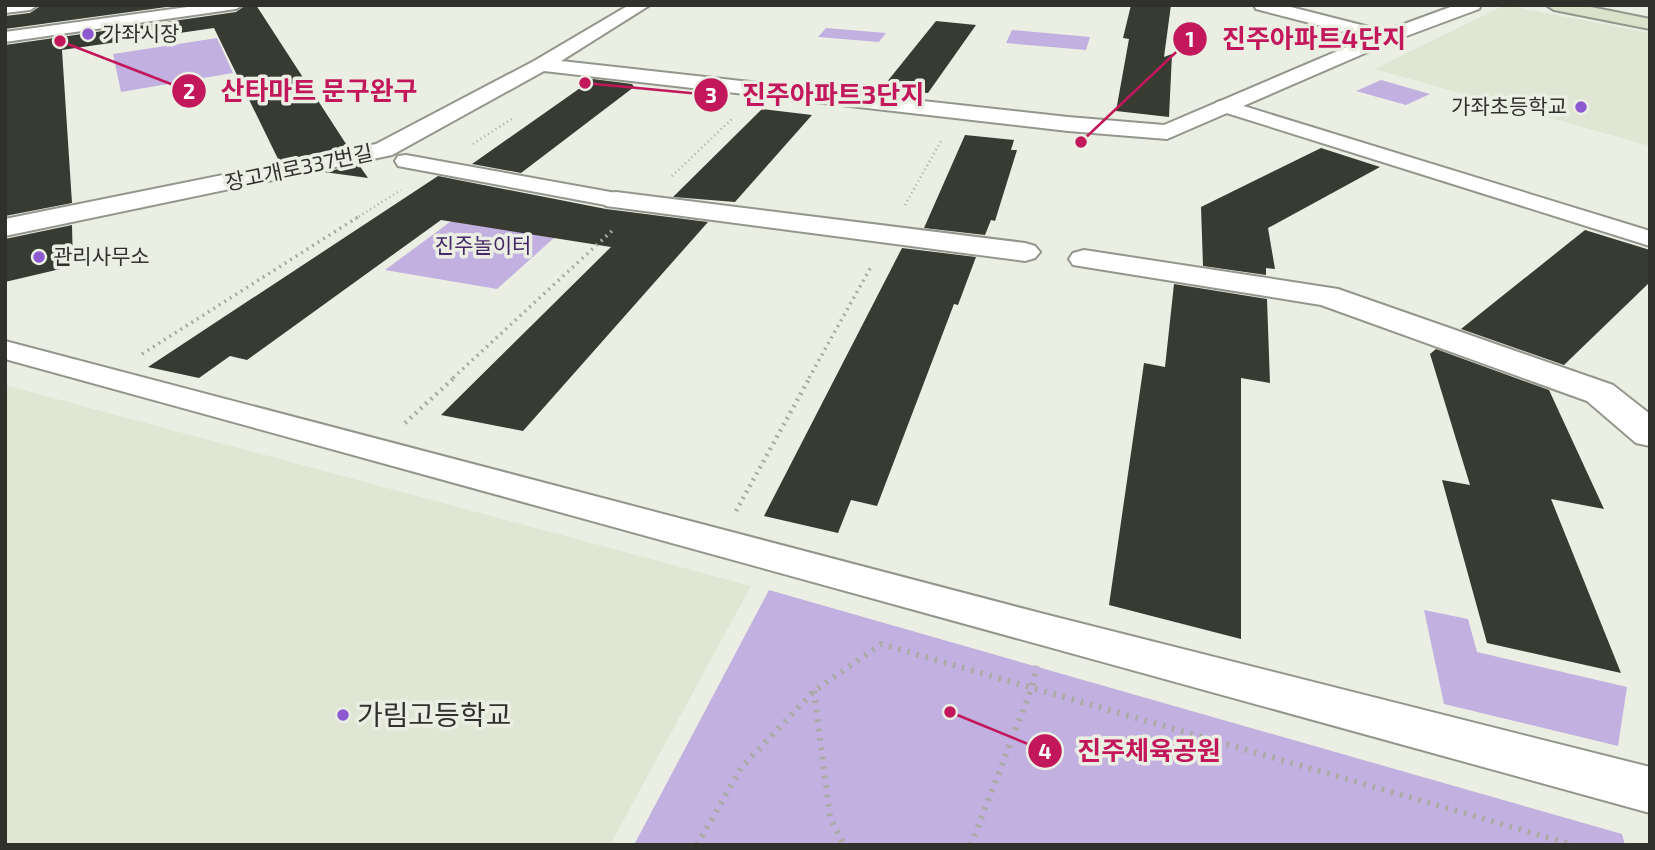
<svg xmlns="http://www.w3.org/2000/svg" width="1655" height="850" font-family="'Exo 2','Noto Sans KR',sans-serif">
	<rect width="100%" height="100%" fill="#ebefe3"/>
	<!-- built -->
	<g fill="#e0e6d3">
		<path d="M1505,5L1650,33V146L1374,69Z"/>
		<path d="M5,385L751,586L610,845H5Z"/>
	</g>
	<!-- green -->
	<g fill="#c1b0e0">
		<path d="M826,28L886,33L879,42L818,37Z"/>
		<path d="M1012,30L1090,37L1086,50L1006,43Z"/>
		<path d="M217,38L233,73L121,92L113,54Z"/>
		<path d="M1381,80L1430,94L1406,105L1356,91Z"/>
		<path d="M473,205L574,220L497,289L385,270Z"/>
		<path d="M769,590L1622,834L1625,845H634Z"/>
		<path d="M1424,610L1468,619L1477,652L1627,687L1618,746L1444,704Z"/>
	</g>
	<!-- building -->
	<g fill="#383b32">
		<path d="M42,5H181L5,29V16L30,13Z"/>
		<path d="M246,5H256L348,147L279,161L214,28L62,50L72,203L5,216V45L236,12Z"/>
		<path d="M1131,5H1171L1164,57L1172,54L1169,117L1116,111L1129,39L1123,38Z"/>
		<path d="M936,21L976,25L928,93L882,88Z"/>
		<path d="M593,79L632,84L634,87L521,173L472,164Z"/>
		<path d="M762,109L812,115L735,202L673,197Z"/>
		<path d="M965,135L1014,140L1011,150H1017L995,221L991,220L985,235L924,228Z"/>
		<path d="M1321,148L1380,167L1268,228L1275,269L1266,268V275L1203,266L1201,207Z"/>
		<path d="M359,165L368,178L324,172Z"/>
		<path d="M438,176L606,209L708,222L523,431L441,415L611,247L441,220L247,360L230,356L199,378L148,367Z"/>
		<path d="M72,225L73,266L5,282V239Z"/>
		<path d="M1585,230L1650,250V282L1564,365L1461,329Z"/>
		<path d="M902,248L976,257L958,305L954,304L877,506L851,500L838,533L764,516Z"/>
		<path d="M1174,284L1267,299L1270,383L1241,378V639L1109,605L1144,363L1165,367Z"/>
		<path d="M1436,349L1549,390L1604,509L1551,499L1621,673L1487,643L1442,480L1470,485L1430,354Z"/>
	</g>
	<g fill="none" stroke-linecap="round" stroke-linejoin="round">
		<!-- pedestrian casing -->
		<g stroke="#93968c" stroke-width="4">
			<g id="pedestrian">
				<path d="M202,5H243L236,9L5,42V32Z"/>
				<path d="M1224,100L1650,231V246L1217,110L1214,106L1217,102Z"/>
				<path d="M406,155L616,193L624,195L628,200L624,205L616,207L398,166L395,161L398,156Z"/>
				<path d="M5,341L1044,614L1650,767V813L5,359Z"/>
			</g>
		</g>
		<!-- minor casing -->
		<g stroke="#93968c" stroke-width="4">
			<g id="minor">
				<path d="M5,5H38L30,10L5,13Z"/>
				<path d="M629,5H650L561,61L1068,117L1164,125L1368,38L1256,9L1254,5H1283L1385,31L1456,5H1481L1479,9L1393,41L1167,139L1068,131L544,71L392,155L5,236V219L376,144L534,61Z"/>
				<path d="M616,192L1025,243L1035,246L1040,252L1035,258L1025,261L606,206L603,200L606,194Z"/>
				<path d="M1084,250L1338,289L1613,385L1650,414V446L1636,443L1587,401L1321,305L1073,265L1069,259L1073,253Z"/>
			</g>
		</g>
		<!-- secondary casing -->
		<g stroke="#93968c" stroke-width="4">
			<path id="secondary" d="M1546,5H1581L1650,19V29L1554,10Z"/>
		</g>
		<!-- path-far3 -->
		<g stroke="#a8aba2" stroke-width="2.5" stroke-dasharray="1 3.5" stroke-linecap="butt">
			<path d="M473,144L513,118"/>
			<path d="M672,176L734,117"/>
			<path d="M905,205L941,141"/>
			<path d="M355,219L401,190"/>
		</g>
		<!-- path-far2 -->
		<g stroke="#a8aba2" stroke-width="3.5" stroke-dasharray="2 4.5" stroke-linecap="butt">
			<path d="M142,354L358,217"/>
			<path d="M453,378L614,229"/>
			<path d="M809,378L872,265"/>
		</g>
		<!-- path-far1 -->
		<g stroke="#a8aba2" stroke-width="4.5" stroke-dasharray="2 5" stroke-linecap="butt">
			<path d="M405,423L455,377"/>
			<path d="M736,511L810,377"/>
		</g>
		<!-- path -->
		<g stroke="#a8aba2" stroke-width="6" stroke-dasharray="2.5 7" stroke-linecap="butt">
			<path d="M814,691L830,817L844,845"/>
			<path d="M697,845L741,768L814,691L881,644L1574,845"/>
			<path d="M971,845L1032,687L1037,666"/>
		</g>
		<!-- pedestrian -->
		<use href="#pedestrian" fill="#fff" fill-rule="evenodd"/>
		<!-- minor -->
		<use href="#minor" fill="#fff" fill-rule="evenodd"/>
		<!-- secondary -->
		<use href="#secondary" fill="#dce2c9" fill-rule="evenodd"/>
	</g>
	<!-- markers -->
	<g fill="#8d59d1" stroke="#ebefe3" stroke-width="2.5">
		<circle cx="88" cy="34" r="7"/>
		<circle cx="1581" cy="107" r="7"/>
		<circle cx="39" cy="257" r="7"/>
		<circle cx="343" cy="715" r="7"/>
	</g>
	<g text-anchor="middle" stroke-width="7" stroke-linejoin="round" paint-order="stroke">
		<!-- far-poi labels -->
		<g font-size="21" fill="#30312d" stroke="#ebefe3" text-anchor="start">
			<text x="102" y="41">가좌시장</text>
			<text x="1567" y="114" text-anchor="end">가좌초등학교</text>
			<text x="53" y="264">관리사무소</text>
		</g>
		<!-- far-street labels -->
		<g font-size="21" fill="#30312d" stroke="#ebefe3">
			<text transform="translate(299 168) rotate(-12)" y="7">장고개로337번길</text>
		</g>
		<!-- far-park labels -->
		<g font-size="21" fill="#442868" stroke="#ebefe3">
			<text x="483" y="253">진주놀이터</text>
		</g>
		<!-- near-poi labels -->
		<g font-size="28" fill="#30312d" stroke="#ebefe3" text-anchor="start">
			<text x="357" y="725">가림고등학교</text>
		</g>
	</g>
	<!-- callouts -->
	<path fill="none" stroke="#c2185b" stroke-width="2.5" d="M1081 142L1190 39M60 41L189 91M585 83L711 95M950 712L1045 751"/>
	<g fill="#c2185b" stroke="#ebefe3" stroke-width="2.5">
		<circle cx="1081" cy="142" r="7"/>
		<circle cx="60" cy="41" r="7"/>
		<circle cx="585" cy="83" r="7"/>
		<circle cx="950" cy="712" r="7"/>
		<circle cx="1190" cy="39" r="18"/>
		<circle cx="189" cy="91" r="18"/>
		<circle cx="711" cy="95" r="18"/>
		<circle cx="1045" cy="751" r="18"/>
	</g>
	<g font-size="21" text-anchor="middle" font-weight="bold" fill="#fff">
		<text x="1190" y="47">1</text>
		<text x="189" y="99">2</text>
		<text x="711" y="103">3</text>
		<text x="1045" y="759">4</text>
	</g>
	<g font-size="26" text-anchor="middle" font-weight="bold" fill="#c2185b" stroke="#ebefe3" stroke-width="7" stroke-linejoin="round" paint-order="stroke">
		<text x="1314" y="48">진주아파트4단지</text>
		<text x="319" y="100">산타마트 문구완구</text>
		<text x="833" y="104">진주아파트3단지</text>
		<text x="1149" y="760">진주체육공원</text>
	</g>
	<!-- border -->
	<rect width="1655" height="850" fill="none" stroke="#30312d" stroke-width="14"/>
</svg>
